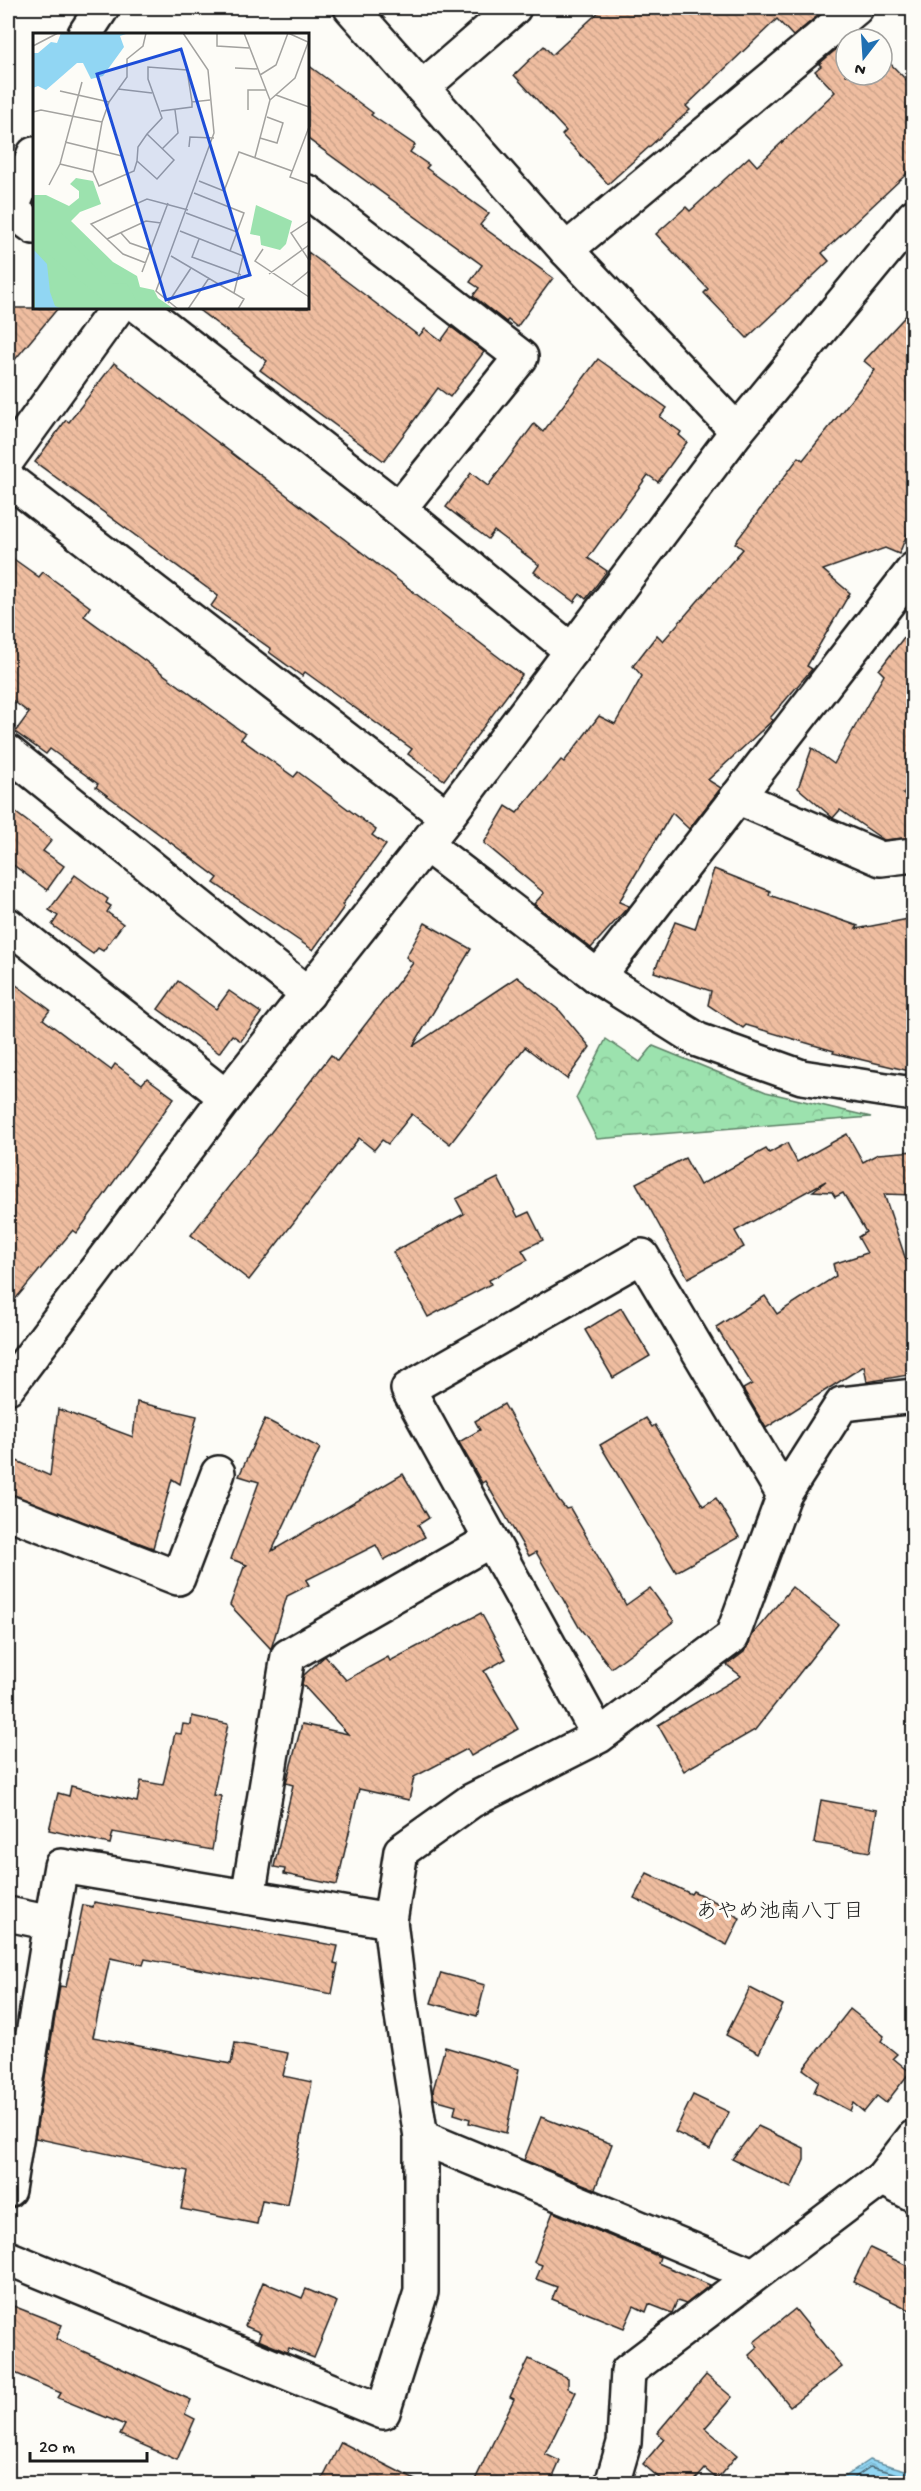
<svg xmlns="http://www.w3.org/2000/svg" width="921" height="2491" font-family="'Gochi Hand','Klee One',sans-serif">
	<defs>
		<pattern id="forest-crowns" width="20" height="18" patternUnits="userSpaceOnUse" patternTransform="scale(1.5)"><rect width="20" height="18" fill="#9ce2ae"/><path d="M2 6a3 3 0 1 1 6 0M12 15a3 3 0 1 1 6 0" fill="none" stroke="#86c195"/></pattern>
		<pattern id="water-waves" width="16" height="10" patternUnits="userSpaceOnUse" patternTransform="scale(1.5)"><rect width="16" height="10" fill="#91d6f3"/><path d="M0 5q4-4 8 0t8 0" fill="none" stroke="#7cb7d0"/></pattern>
		<pattern id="building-back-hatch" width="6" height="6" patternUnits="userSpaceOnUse" patternTransform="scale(1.5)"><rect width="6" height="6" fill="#efbda0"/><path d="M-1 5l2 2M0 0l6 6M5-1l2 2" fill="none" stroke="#cca289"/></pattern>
	</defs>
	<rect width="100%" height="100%" fill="#fdfcf7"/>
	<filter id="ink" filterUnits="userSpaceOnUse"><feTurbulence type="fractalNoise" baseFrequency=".0167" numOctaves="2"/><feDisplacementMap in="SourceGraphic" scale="12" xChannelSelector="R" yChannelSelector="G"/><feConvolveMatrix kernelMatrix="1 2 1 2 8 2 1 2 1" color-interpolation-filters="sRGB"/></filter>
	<g filter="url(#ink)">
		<!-- forest -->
		<path fill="url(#forest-crowns)" stroke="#5c7f65" stroke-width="1.5" d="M606,1039L640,1062L653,1046L766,1092L871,1117L597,1139L576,1098Z"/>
		<!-- water -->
		<path fill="url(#water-waves)" stroke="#628c9d" stroke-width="1.5" d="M869,2460L913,2472V2483H835Z"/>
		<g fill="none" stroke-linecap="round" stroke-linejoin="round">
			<!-- shore -->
			<path stroke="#4b6672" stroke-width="1.5" d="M845,2484L870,2467L914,2478"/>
		</g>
		<!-- building -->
		<g fill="url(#building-back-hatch)" stroke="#1c1c1c" stroke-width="1.5">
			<path d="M603,8H827L793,36L777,19L686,106L690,110L608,184L562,135L566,131L514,75L544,46L552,55Z"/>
			<path d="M846,41V75H882V55L914,88V167L822,253L829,261L747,338L704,293L708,289L656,234L686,207L690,211L749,157L757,166L835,92L815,71L821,66L819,64Z"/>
			<path d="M308,65L373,113L371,115L415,145L410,152L429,165L426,168L489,214L480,225L553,278L517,327L508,320L506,322L473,296L479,288L470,282L482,265L308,139Z"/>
			<path d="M308,252L419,336L425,329L441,341L451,327L484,352L450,397L438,388L384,461L260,370L267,361L196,308H308Z"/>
			<path d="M914,307V517L899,554L885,548L823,570L850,593L807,666L812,669L770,718L773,720L708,780L721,788L689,829L672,813L619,902L629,906L591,948L534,904L544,893L484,843L506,806L517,813L561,760L564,762L599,716L615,724L642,676L633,666L657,635L663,641L743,549L735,543L799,457L803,460L875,370L864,361Z"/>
			<path d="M8,308H58L8,368Z"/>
			<path d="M598,359L667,408L660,417L681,432L679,435L687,442L658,482L648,475L588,558L607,571L586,599L580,594L574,602L534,572L539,565L494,531L488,539L446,507L471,473L488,486L534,424L543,432Z"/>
			<path d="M114,363L522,675L444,780L408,754L412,749L305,672L302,676L269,652L271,649L211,606L218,596L35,462L66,420L69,422Z"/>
			<path d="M8,555L39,577L43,572L90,607L84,616L245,734L241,739L294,777L298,772L376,830L372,835L386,845L342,905L344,907L313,950L214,883L218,878L96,787L98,784L50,749L46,754L15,732L29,713L8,697Z"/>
			<path d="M914,624V776L903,794L914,803V837L884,840L840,810L833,818L798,788L812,748L834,764L884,675L879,670Z"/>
			<path d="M8,807L52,840L43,851L64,866L47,890L8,861Z"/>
			<path d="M714,869L770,891L769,895L858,926L856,929L914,918V1072L833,1053L834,1051L746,1025L743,1028L708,1005L711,991L654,972L675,922L695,929Z"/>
			<path d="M75,875L108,899L106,903L111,906L107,912L123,924L103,951L98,948L93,954L52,925L58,916L49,910Z"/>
			<path d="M425,923L471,949L413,1046L517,977L560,1011L590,1047L567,1079L525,1047L450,1144L412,1114L388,1144L382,1140L374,1150L359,1138L249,1280L191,1235L331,1055L337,1061L413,963L406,957Z"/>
			<path d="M8,979L50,1010L43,1019L111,1070L115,1064L142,1084L147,1078L174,1098L77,1233L73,1230L8,1308Z"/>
			<path d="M178,981L216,1009L229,991L261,1013L241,1041L232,1035L219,1053L158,1009Z"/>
			<path d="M847,1134L863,1162L878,1154L914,1151V1195L884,1194L914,1284V1342L908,1343L914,1374L867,1382L864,1366L766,1428L743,1389L752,1384L716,1327L765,1296L777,1314L836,1276L833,1264L867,1253L858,1237L866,1232L843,1193L835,1197L832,1192L813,1191L826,1181L735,1231L744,1247L688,1278L636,1183L685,1158L700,1185L766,1149L769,1153L787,1143L797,1162Z"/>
			<path d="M498,1178L518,1217L529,1212L543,1240L522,1250L528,1260L489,1280L491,1284L428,1317L393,1252L464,1214L456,1199Z"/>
			<path d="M621,1308L650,1356L613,1378L585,1330Z"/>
			<path d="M137,1402L197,1416L180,1484L172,1479L153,1548L8,1494V1457L50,1476L58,1409L133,1437Z"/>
			<path d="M504,1404L558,1499L566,1509L570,1508L626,1605L650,1588L674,1621L611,1668L579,1627L536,1552L529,1556L485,1481L482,1483L459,1442L480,1430L475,1421Z"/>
			<path d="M646,1418L652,1427L655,1425L703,1506L716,1498L739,1537L676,1572L600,1445Z"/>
			<path d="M265,1419L320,1448L272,1551L403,1474L429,1518L418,1525L425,1537L384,1560L376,1545L306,1580L309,1585L287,1596L271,1649L230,1605L244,1567L247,1565L231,1559L259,1482L239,1476Z"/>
			<path d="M792,1587L838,1624L755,1730L684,1771L658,1725L741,1676L727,1665L744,1652L753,1634Z"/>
			<path d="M481,1613L506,1659L484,1671L518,1729L471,1756L467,1749L414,1777L409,1800L359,1789L337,1885L284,1874L285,1869L274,1867L293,1785L286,1783L302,1724L348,1734L302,1684L304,1675L325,1656L346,1680L388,1657L390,1661Z"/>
			<path d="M192,1716L228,1724L213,1795L221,1796L212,1850L113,1832L110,1844L49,1830L58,1793L69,1796L71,1786L137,1802L141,1781L163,1785L175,1733L181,1734L183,1724L191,1725Z"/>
			<path d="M821,1800L877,1810L870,1852L814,1843Z"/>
			<path d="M647,1873L691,1894L693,1891L724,1906L722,1909L740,1918L727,1945L634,1898Z"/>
			<path d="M94,1902L338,1946L334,1963L338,1964L332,1994L145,1959L143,1965L110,1958L93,2037L231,2064L235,2043L288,2053L283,2076L312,2082L288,2205L262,2200L257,2224L181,2209L188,2171L35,2138L60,1986L66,1987L83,1905L93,1907Z"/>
			<path d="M441,1973L485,1985L477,2016L431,2003Z"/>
			<path d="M750,1988L783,2005L759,2053L726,2035Z"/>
			<path d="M850,2009L884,2036L881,2041L897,2054L893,2058L910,2072L886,2103L877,2096L864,2112L853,2103L850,2111L814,2092L819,2081L803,2069Z"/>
			<path d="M445,2047L519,2069L506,2133L469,2123L470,2119L454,2114L456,2105L434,2099L433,2090Z"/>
			<path d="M693,2095L729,2112L710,2149L675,2132Z"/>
			<path d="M541,2117L612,2144L595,2189L524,2160Z"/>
			<path d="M758,2126L804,2148V2160L791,2188L732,2159Z"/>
			<path d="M553,2212L660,2257L658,2263L710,2285L686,2304L677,2301L672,2313L649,2304L646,2312L634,2306L624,2328L552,2299L557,2287L536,2279L542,2265L534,2262Z"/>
			<path d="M870,2248L914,2269V2312L853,2282Z"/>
			<path d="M263,2282L302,2298L306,2289L337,2302L314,2358L289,2348L287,2352L258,2340L261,2333L245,2326Z"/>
			<path d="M8,2304L62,2325L56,2339L191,2400L185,2414L195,2419L177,2460L120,2435L125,2425L58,2398L61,2393L8,2370Z"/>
			<path d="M795,2309L842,2367L790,2406L749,2355L758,2347L754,2342Z"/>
			<path d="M529,2359L568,2378V2388L576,2392L545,2454L560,2461L550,2484H473L514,2399L510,2397Z"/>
			<path d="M706,2375L732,2397L705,2428L737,2455L717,2479L705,2469L692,2484H666L643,2464L664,2439L657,2433Z"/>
			<path d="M341,2442L423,2484H320Z"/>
		</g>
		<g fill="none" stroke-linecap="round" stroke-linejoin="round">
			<!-- minor casing -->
			<g stroke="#1c1c1c" stroke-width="38">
				<g id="minor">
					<path d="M351,8L566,250L737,431"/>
					<path d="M85,34L102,8"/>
					<path d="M423,87L514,8"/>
					<path d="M34,154L11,210L34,227"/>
					<path d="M308,192L521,357L399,509"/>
					<path d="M566,250L856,8"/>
					<path d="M141,308L399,509L572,651"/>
					<path d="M8,459L117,308"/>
					<path d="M8,479L447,817"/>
					<path d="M8,752L308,994"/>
					<path d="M737,797L881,859L914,855"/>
					<path d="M425,844L598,977L698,1040L802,1077L906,1093L914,1091"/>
					<path d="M8,925L226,1097"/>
					<path d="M598,977L914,569"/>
					<path d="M8,1387L226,1097L447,817L737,431L914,216"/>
					<path d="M784,1495L842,1404L914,1396"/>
					<path d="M8,1512L178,1578L218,1473"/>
					<path d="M248,1897L288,1656L491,1540"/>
					<path d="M8,1914L51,1923L8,2190"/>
					<path d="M51,1923L61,1866L390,1921"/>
					<path d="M421,2137L753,2275"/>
					<path d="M882,2178L914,2195"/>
					<path d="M8,2258L383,2412L421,2292V2137L400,2003L390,1921L401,1851L471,1801L599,1736L732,1637L784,1495L642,1256L408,1389L599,1736"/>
					<path d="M612,2484L624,2443L628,2371L882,2178L914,2137"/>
				</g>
			</g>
			<!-- minor -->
			<use href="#minor" stroke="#fdfcf7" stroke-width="33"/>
		</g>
	</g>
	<g text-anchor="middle" stroke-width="6" stroke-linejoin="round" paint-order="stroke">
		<!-- neighbourhood labels -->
		<g font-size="21" fill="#1c1c1c" stroke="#fdfcf7">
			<text x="780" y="1917">あやめ池南八丁目</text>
		</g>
	</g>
	<!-- overview -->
	<g transform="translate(33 33)">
		<rect width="276" height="276" fill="#fdfcf7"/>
		<path d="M0,167L127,276H0Z" fill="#9ce2ae"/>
		<path d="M43,145L60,148L68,171L47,179L38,188L80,229L104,243L107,254L121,257L125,265L141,276H108L94,251L79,250L18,190L0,185V162H13L36,173L46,165V158L37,151ZM223,172L259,188L253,211L247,217L228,212L227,203L217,201ZM0,211L13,219L81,276L22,273L14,231Z" fill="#9ce2ae"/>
		<path d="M28,0H96L87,3L91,14L70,43L58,46L50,30H44L13,57L5,53L0,55V20H5L18,9L24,10ZM0,216L14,231L17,259L22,273L29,276H2Z" fill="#91d6f3"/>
		<path fill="none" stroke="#a3a29f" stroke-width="1.5" d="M184,0V13L216,15M211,0L237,67L222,124M255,0L275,9M0,13L25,0M202,35L224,36M227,42L243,32L255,0M85,56L119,60M27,58L76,69M243,62L276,74M237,67L262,45L276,7M215,77V57H233M128,78L159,74V69M0,79L8,77L69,89M276,94L257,144L276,151M114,101L141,127L124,146L104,128L105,114L114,101L129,85L115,46V34L154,37L159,69L177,67M227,105L244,110L250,90L234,84M32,109L89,123M156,114L157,104L181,105M129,116L145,100L142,77M104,128L101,138L66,153L60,139L69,89L76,69L94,44V26L110,13L113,0M27,131L60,139M166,148L191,158L206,119L259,138M16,152L27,131L49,49M161,160L211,180L197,218M153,180L204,199M276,188L258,200L276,227M147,198L210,223L201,260M88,200L97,210L117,217M74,206L113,188L128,190M166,206L159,224L208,242M230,216L222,228L276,264M138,223L211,266L205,276M113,230L90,221L58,191L114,166L155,177M109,239L135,170M236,241L276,212M259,252L276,238M135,270L158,235M145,276L123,258L181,100L175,37L150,0M155,276L176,245"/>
		<path fill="#1d4ed8" fill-opacity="0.15" stroke="#1d4ed8" stroke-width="3" d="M148,16L217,242L133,267L64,41Z"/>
		<rect width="276" height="276" fill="none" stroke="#1c1c1c" stroke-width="3"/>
	</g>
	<!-- margin -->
	<rect width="921" height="2491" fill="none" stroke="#fdfcf7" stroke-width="30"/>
	<rect x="15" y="15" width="891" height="2461" fill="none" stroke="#1c1c1c" stroke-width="2" filter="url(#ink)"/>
	<!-- north arrow -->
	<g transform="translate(864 57) rotate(197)"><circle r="28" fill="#fdfcf7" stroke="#a3a29f" stroke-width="1.5"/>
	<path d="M0-4.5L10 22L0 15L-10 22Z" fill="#1f6fb2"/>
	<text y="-9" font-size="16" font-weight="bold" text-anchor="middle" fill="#1c1c1c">N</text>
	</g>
	<!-- scale -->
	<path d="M30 2452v9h117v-9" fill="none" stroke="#1c1c1c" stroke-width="3"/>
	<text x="39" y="2452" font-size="18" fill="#1c1c1c" stroke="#fdfcf7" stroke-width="4.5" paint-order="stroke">20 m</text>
</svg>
